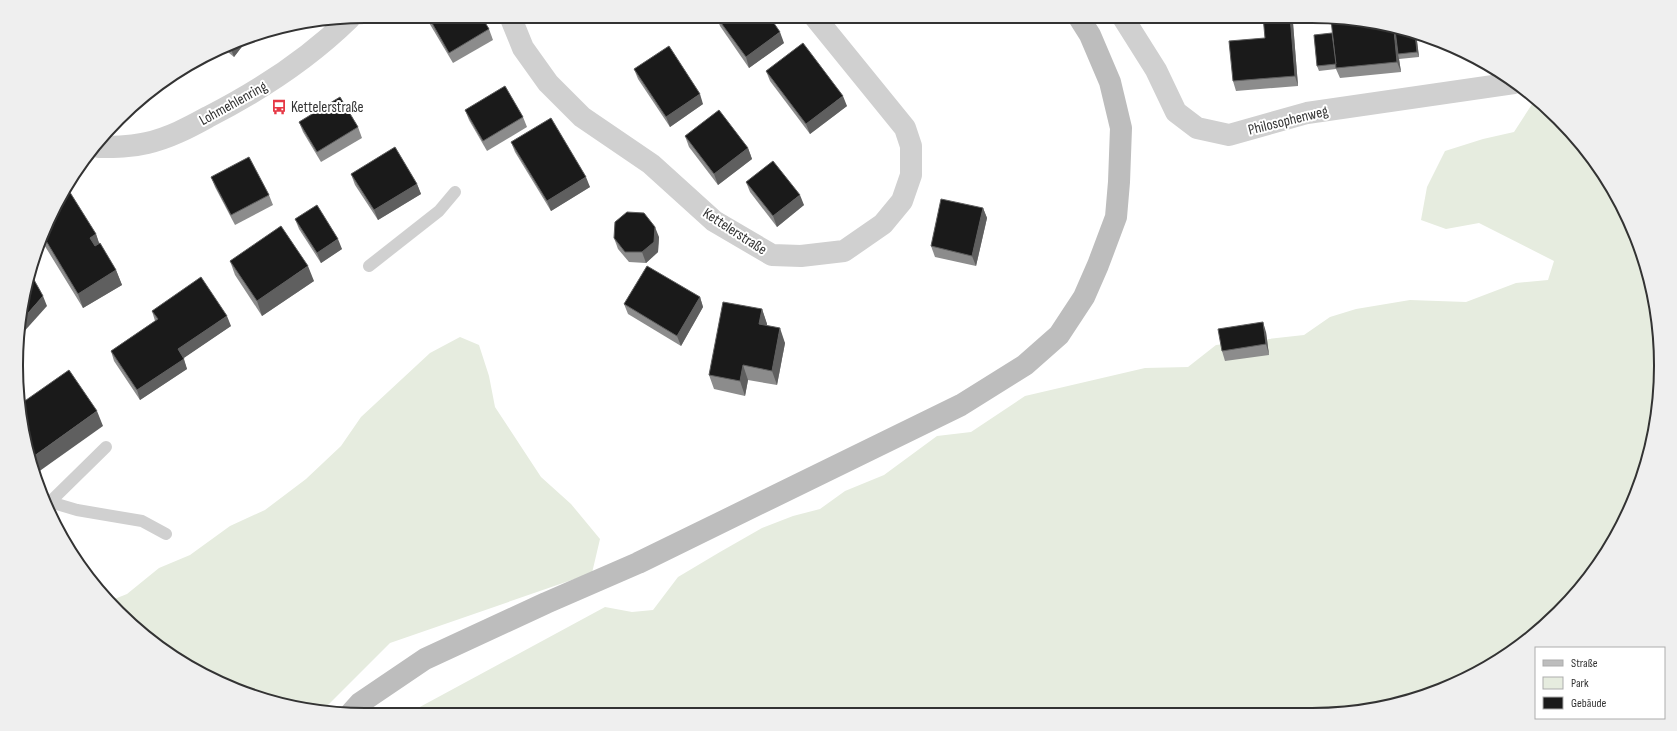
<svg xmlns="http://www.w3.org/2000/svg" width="1677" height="731" font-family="'Sofia Sans Condensed',sans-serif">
	<rect width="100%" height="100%" fill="#fff"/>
	<!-- green -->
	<g fill="#e6ecdf">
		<path d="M1536,98L1542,103L1589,153L1625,211L1649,275L1660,343L1658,411L1642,478L1589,578L1524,643L1445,688L1357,712L405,715L605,607L632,612L653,610L678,577L720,552L762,528L793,516L820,509L845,491L884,475L937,436L971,432L1025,396L1145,368L1188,367L1216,345L1304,335L1330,317L1356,309L1410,300L1466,302L1516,283L1548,280L1554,261L1479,223L1446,229L1421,220L1427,187L1445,151L1483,139L1514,132Z"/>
		<path d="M460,337L479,345L489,376L495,407L541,477L571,504L600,539L592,573L390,643L325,708L253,696L191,668L135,628L112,600L127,594L159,568L190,555L230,526L265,510L306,479L341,446L361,417L430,353Z"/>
	</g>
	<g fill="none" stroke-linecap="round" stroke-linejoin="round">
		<!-- lane -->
		<g stroke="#d0d0d0" stroke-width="12">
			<path d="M369,266L439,211L455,192"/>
			<path d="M46,502H50L77,510L142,521L166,534"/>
			<path d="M50,502L106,447"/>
		</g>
		<!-- street -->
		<g stroke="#d0d0d0" stroke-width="22">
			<path d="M510,16L523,48L548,83L582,117L651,164L714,221L772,255L801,256L844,251L883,224L902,201L911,175V146L905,128L814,16"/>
			<path d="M1122,16L1156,70L1176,112L1197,128L1229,135L1307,113L1514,83"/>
			<path d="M99,147C115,147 131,147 147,143C169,138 188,128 208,117C259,91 308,59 349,19"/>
		</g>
		<!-- secondary -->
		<path stroke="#bdbdbd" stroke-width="22" d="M351,713L360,703L425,659L546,603L638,563L961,405L1025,365L1059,335L1084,297L1098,265L1116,217L1119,182L1121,128L1110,82L1090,35L1078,16"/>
	</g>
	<!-- wall -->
	<g fill="#8c8c8c">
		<path d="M425,16H481L489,29L493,40L453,63Z"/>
		<path d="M716,16L784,43L749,68L720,26Z"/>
		<path d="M1263,16H1291L1293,23L1298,86L1236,91L1233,81L1265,38Z"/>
		<path d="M1416,33L1419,57L1399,59L1401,72L1340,78L1336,69L1319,71L1317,66Z"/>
		<path d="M250,36L234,57L223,48Z"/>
		<path d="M634,69L703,104L670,127L638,79Z"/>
		<path d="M766,71L847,106L810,134L770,81Z"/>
		<path d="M465,110L523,117L527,127L487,151L469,120Z"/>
		<path d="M299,122L358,127L362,138L321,162L303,132Z"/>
		<path d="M685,136L748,148L752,159L718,185L689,147Z"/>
		<path d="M511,142L590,187L551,211L515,152Z"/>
		<path d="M351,174L417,184L421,194L378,220L355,185Z"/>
		<path d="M211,177L269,195L273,205L235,225L215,187Z"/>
		<path d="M746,182L804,205L777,227L750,192Z"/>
		<path d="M63,191L96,234L99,243L116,270L122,285L83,308L43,243Z"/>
		<path d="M983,208L987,218L976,266L935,257L931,246Z"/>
		<path d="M295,219L342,249L321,263L299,229Z"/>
		<path d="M659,237L658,252L646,263L629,262L618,249L614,238Z"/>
		<path d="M230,261L314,281L262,316L235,275Z"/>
		<path d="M700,297L703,307L681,346L628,314L624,304Z"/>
		<path d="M762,309L767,324V326L785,343L777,385L748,380L745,396L714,389L709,375Z"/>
		<path d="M152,311L231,326L183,358L187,369L140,400L114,361L111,351L155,321Z"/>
		<path d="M1266,332L1269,355L1225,361L1222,351Z"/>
	</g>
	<!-- shaded-wall -->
	<g fill="#5f5f5f">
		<path d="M1290,16H1291L1293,23L1298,86L1295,76Z"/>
		<path d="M1394,30H1396L1398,54L1399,59L1401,72L1397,62Z"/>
		<path d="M780,32L784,43L749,68L746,57Z"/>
		<path d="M1415,33H1416L1419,57L1417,52Z"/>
		<path d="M250,36L234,57L230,47L232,44Z"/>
		<path d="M700,94L703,104L670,127L666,117Z"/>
		<path d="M843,96L847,106L810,134L806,124Z"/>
		<path d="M748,148L752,159L718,185L714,174Z"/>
		<path d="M586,177L590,187L551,211L547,201Z"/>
		<path d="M417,184L421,194L378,220L374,210Z"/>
		<path d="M800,195L804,205L777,227L773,216Z"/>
		<path d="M983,208L987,218L976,266L972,256Z"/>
		<path d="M655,227L659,237L658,252L646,263L642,252Z"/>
		<path d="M96,234L101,249L95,253L90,238Z"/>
		<path d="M338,239L342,249L321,263L317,253Z"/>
		<path d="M308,266L314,281L262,316L257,301Z"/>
		<path d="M116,270L122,285L83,308L78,294Z"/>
		<path d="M43,296L47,306L21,335L22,320Z"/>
		<path d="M700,297L703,307L681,346L677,336Z"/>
		<path d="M762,309L767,324L764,339L759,324Z"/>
		<path d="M227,316L231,326L181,360L178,349Z"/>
		<path d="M1263,322L1266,332L1269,355L1266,344Z"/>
		<path d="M780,328L785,343L777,385L772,371Z"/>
		<path d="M184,359L187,369L140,400L137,390Z"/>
		<path d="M743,365L748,380L745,396L740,381Z"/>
		<path d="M97,411L103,426L34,475L30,459Z"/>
	</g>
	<!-- building -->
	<g fill="#1a1a1a" stroke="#5f5f5f">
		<path d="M428,16H481L489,29L449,53Z"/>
		<path d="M716,16H769L780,32L746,57Z"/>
		<path d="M1263,16H1290L1295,76L1233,81L1229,41L1265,38Z"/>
		<path d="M1331,19L1394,30L1397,62L1336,68Z"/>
		<path d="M1395,30L1415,33L1417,52L1398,54Z"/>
		<path d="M1332,33L1336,64L1317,66L1314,35Z"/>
		<path d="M803,43L843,96L806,124L766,71Z"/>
		<path d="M669,46L700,94L666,117L634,69Z"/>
		<path d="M505,86L523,117L483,141L465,110Z"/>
		<path d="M340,97L358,127L317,152L299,122Z"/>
		<path d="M719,110L748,148L714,174L685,136Z"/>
		<path d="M551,118L586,177L547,201L511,142Z"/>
		<path d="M395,147L417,184L374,210L351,174Z"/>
		<path d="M249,157L269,195L231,215L211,177Z"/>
		<path d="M773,161L800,195L773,216L746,182Z"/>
		<path d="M66,186L96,234L90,238L95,246L100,243L116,270L78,294L45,239L63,191Z"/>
		<path d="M941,199L983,208L972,256L931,246Z"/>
		<path d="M317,205L338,239L317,253L295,219Z"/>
		<path d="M627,212L644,213L655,227L654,242L642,252H625L614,238L615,222Z"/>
		<path d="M281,226L308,266L257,301L230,261Z"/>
		<path d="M647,266L700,297L677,336L624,304Z"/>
		<path d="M201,277L227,316L178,349L184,359L137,390L111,351L158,319L152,311Z"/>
		<path d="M33,278L43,296L22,320L23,298L28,285Z"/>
		<path d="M723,302L762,309L759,324L780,328L772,371L743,365L740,381L709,375Z"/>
		<path d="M1263,322L1266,344L1222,351L1218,329Z"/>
		<path d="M69,370L97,411L30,459L19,411V405Z"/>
	</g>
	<!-- icons -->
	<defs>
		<g id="bus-bare" transform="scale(1.2)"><path d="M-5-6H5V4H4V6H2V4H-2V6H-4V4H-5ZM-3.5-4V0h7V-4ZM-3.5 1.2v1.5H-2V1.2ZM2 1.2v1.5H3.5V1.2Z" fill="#e63946" stroke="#fff" stroke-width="2.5" paint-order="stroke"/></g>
	</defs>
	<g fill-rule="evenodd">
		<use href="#bus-bare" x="279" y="107"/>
	</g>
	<g text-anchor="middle" stroke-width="4" stroke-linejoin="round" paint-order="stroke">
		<!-- street labels -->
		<g font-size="15" fill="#333" stroke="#fff">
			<text transform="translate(233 103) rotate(-29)" y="5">Lohmehlenring</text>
			<text transform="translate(1288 120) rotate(-14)" y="5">Philosophenweg</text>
			<text transform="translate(735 231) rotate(33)" y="5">Kettelerstraße</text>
		</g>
		<!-- poi labels -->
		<g font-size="15" fill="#333" stroke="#fff" text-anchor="start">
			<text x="291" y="112">Kettelerstraße</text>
		</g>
	</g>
	<!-- crop -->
	<path d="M0 0H1677V731H0ZM365 23H1312A342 342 0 0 1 1654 365V366A342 342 0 0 1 1312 708H365A342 342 0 0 1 23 366V365A342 342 0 0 1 365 23Z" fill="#efefef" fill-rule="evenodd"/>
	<path fill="none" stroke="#333" stroke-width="2" d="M365 23H1312A342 342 0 0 1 1654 365V366A342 342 0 0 1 1312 708H365A342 342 0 0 1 23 366V365A342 342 0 0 1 365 23Z"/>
	<!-- legend -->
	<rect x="1535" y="647" width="130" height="72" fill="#ffffff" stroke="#adadad"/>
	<rect x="1543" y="660" width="20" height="6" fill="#bdbdbd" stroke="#adadad"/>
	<text x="1571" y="667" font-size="12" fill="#333333">Straße</text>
	<rect x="1543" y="677" width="20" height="12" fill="#e6ecdf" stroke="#adadad"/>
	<text x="1571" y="687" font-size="12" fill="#333333">Park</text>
	<rect x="1543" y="697" width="20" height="12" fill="#1a1a1a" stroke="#adadad"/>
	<text x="1571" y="707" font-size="12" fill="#333333">Gebäude</text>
</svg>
